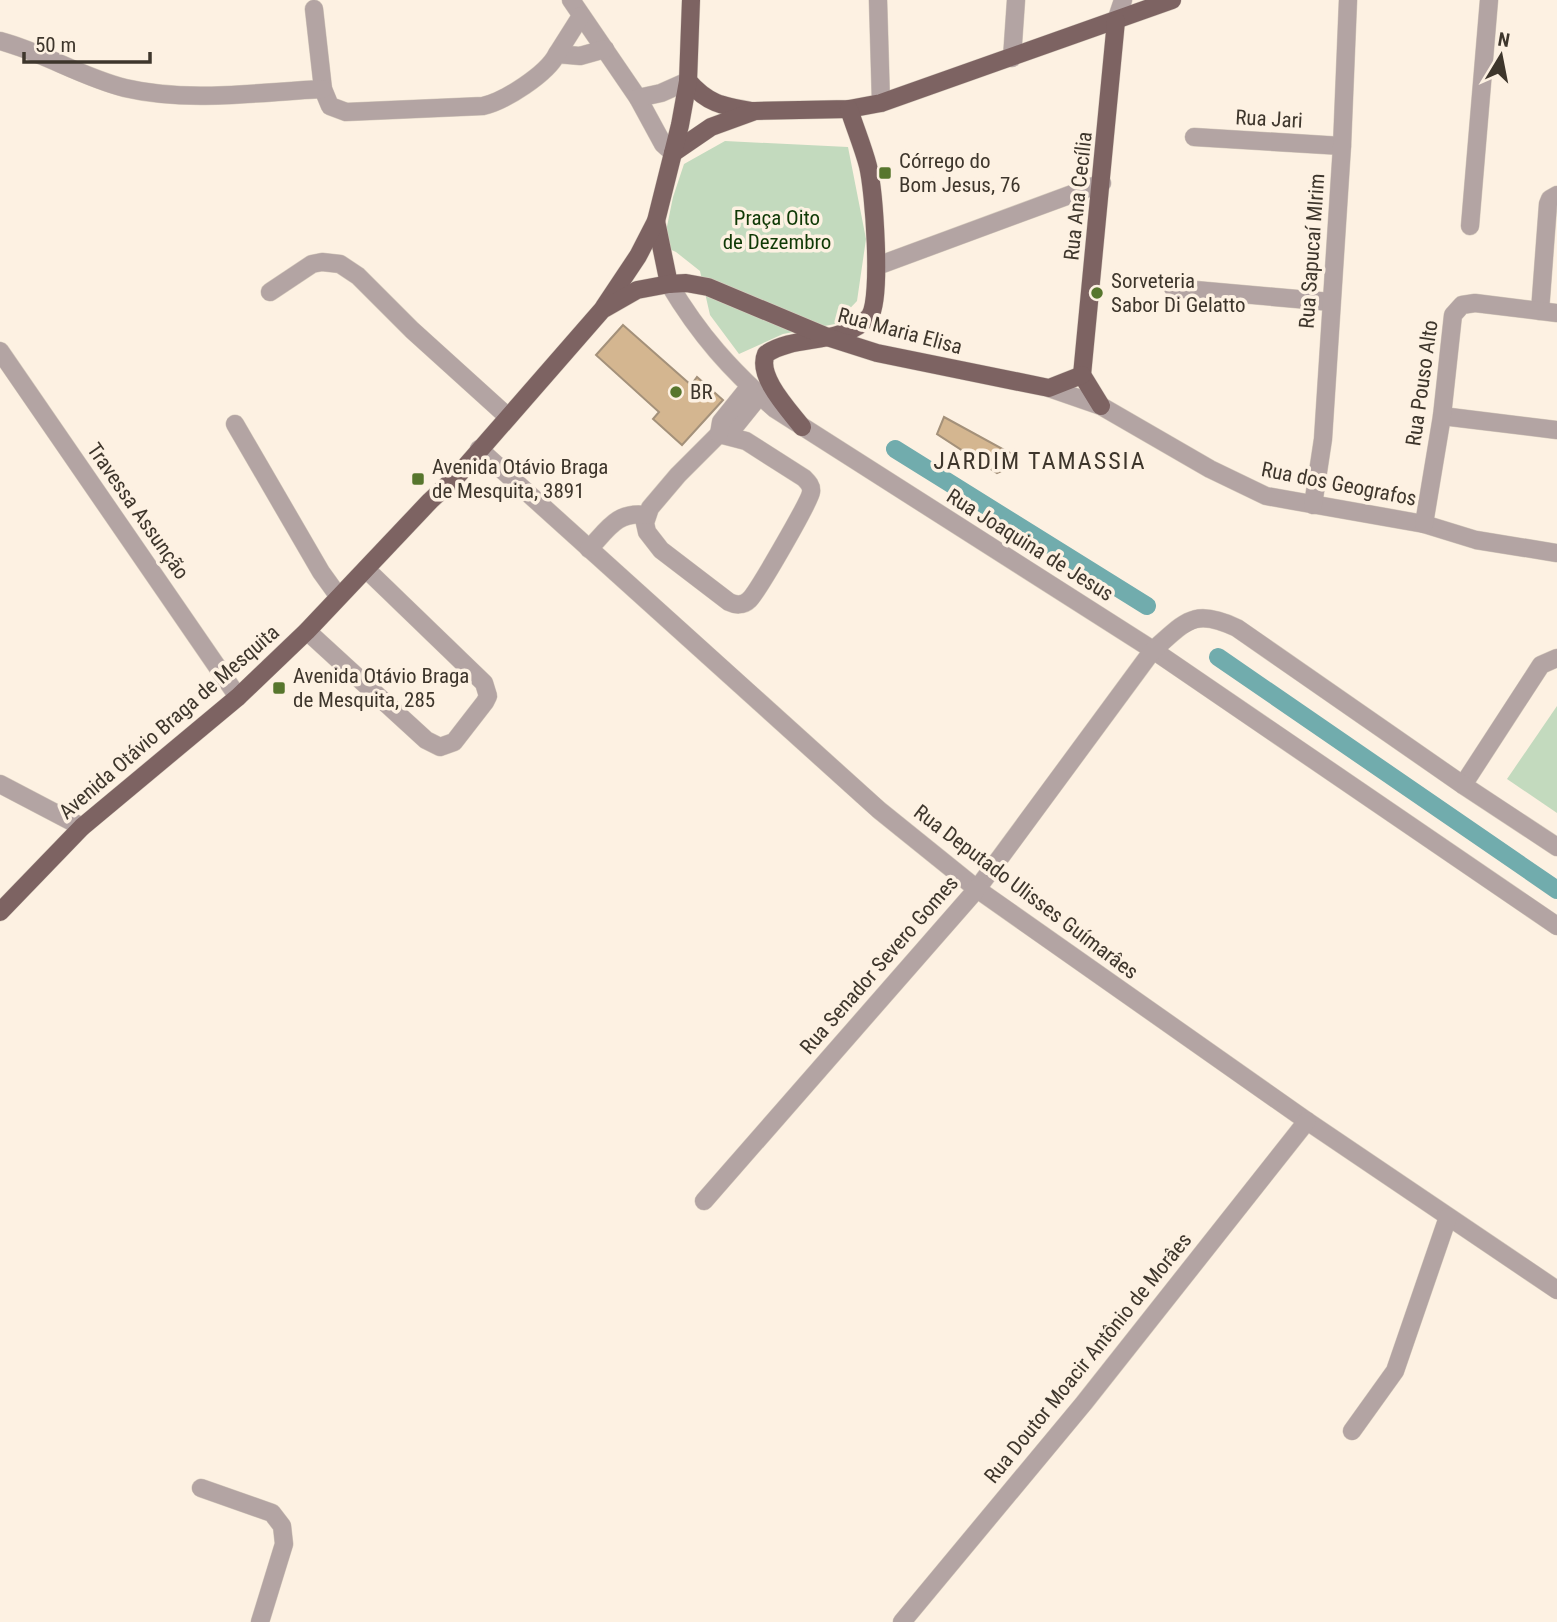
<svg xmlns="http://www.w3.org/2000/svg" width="1557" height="1622" font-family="'Roboto Condensed',sans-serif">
	<rect width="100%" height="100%" fill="#fdf1e2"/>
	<!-- green -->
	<g fill="#c3dabe">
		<path d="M725,141L848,147L866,239L857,301L835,324L783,334L739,354L710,315L700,271L676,252L663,246L673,197L684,164Z"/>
		<path d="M1557,706V813L1507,779Z"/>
	</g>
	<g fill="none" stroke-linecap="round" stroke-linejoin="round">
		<!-- canal -->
		<g stroke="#71acad" stroke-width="18">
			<path d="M895,449L1147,606"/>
			<path d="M1218,657L1557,890"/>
		</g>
	</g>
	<!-- building -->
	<g fill="#d4b690" stroke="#a4917a" stroke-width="2">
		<path d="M623,325L691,385L697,377L723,400L682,445L653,419L659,412L596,355Z"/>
		<path d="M944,417L1010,453L1008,468L997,473L937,434Z"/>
	</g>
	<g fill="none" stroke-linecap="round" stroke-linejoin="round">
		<!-- minor casing -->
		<g stroke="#d7ccbe" stroke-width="19">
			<g id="minor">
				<path d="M571,0L638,98L663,144L673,153"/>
				<path d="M878,0L881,103"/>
				<path d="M314,9L323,89L330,106L346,112L483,106C505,101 547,74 557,54L580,56L605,49"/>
				<path d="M1116,21L1123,0"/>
				<path d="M0,41C45,53 81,77 125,88C189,103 258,92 323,89"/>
				<path d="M557,54L581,16"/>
				<path d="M1012,58L1016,0"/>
				<path d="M638,98L661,93L688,81"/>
				<path d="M1194,137L1342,146"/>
				<path d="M1470,226L1489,0"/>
				<path d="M877,266L1102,183"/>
				<path d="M669,284C700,336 730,369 775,409L1153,650L1557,926"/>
				<path d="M1173,288L1331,302"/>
				<path d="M270,292L312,264L322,262L340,264L358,276L412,330L507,416"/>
				<path d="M1540,311L1548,204L1550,199L1557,195"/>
				<path d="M0,351L238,697"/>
				<path d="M1049,388L1101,406L1210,469L1266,496L1424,524L1476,540L1557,553"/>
				<path d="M1442,416L1557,430"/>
				<path d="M235,424L321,572L339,597"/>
				<path d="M719,434L746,441L804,478C808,482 812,486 811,492C810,501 757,593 749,600C743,606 735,605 729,602L661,550L647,532L645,523L650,508L678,475L719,434L731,431L760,395"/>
				<path d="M719,434L721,422L750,386"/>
				<path d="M479,449L879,810L977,889L1307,1121L1557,1290"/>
				<path d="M1313,505L1323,439L1342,146L1348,0"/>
				<path d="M1424,524L1442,416L1453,315L1462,305L1475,303L1557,313"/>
				<path d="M589,549C608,529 617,511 646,515"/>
				<path d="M307,631L426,740L440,747L454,742L485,702L488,696L484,683L366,569"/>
				<path d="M0,784L82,827"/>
				<path d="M1463,785L1541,665L1557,658"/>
				<path d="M704,1201L977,889L1153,650C1186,622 1193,607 1237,628L1463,785L1557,847"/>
				<path d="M1352,1431L1395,1371L1448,1217"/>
				<path d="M201,1488L272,1513L282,1526L284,1544L260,1622"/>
				<path d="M902,1622L1084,1403L1307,1121"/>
			</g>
		</g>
		<!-- major casing -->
		<g stroke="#d7ccbe" stroke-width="19">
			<g id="major">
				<path d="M688,81C708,104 722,106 752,111"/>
				<path d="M673,153L711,127L755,111L849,109L881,103L1172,0"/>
				<path d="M656,221L669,284"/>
				<path d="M604,307L638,256L656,221L680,125L688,81L691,0"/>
				<path d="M1082,375L1116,21"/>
				<path d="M1082,375L1101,406"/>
				<path d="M802,427C789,410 756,376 766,354C793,336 830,344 858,326C862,323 867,319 870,316C882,296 874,191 868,166C863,147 855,128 849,109"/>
				<path d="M0,912L82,827L238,697L307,631L430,501L458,475L602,310L637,290L669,284L686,283L708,287L830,338L877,353L1049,388L1082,375"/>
			</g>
		</g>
		<!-- minor -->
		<use href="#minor" stroke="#b3a4a3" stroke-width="18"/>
		<!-- major -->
		<use href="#major" stroke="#7d6362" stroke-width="18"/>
	</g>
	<!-- markers -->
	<g fill="#57762d" stroke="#fdf1e2" stroke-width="2.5">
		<rect x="878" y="166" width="14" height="14" rx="3.5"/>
		<circle cx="1097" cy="293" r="7"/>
		<circle cx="676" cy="392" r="7"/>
		<rect x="411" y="472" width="14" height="14" rx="3.5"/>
		<rect x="272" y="681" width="14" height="14" rx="3.5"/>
	</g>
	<g text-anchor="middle" stroke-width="7" stroke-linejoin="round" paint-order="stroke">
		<!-- street labels -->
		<g font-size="21" fill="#3e362c" stroke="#fdf1e2">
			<text transform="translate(1269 119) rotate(3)" y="7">Rua Jari</text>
			<text transform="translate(1078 196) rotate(-84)" y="7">Rua Ana Cecília</text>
			<text transform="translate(1312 251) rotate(-86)" y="7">Rua Sapucaí MIrim</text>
			<text transform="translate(900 331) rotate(15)" y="7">Rua Maria Elisa</text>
			<text transform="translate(1422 383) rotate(-82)" y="7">Rua Pouso Alto</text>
			<text transform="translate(1339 484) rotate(11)" y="7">Rua dos Geografos</text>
			<text transform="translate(138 511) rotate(55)" y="7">Travessa Assunção</text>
			<text transform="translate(1030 545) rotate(32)" y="7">Rua Joaquina de Jesus</text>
			<text transform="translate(169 722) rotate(-41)" y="7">Avenida Otávio Braga de Mesquita</text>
			<text transform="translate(1026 892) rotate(37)" y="7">Rua Deputado Ulisses Guímarâes</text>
			<text transform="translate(879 965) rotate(-49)" y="7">Rua Senador Severo Gomes</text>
			<text transform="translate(1088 1358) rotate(-51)" y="7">Rua Doutor Moacir Antônio de Morâes</text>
		</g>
		<!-- poi labels -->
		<g font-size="21" fill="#3e362c" stroke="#fdf1e2" text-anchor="start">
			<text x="899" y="168">Córrego do<tspan x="899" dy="24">Bom Jesus, 76</tspan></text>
			<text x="1111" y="288">Sorveteria<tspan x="1111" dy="24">Sabor Di Gelatto</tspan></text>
			<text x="690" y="399">BR</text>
			<text x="432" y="474">Avenida Otávio Braga<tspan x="432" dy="24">de Mesquita, 3891</tspan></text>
			<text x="293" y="683">Avenida Otávio Braga<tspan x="293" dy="24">de Mesquita, 285</tspan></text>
		</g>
		<!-- park labels -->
		<g font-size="21" fill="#0f3905" stroke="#fdf1e2">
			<text x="777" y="225">Praça Oito<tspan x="777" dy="24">de Dezembro</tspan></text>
		</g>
		<!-- quarter labels -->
		<g font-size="24" letter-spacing="2" fill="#3e362c" stroke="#fdf1e2">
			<text x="1040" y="469">JARDIM TAMASSIA</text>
		</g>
	</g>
	<!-- north arrow -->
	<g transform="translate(1501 56) rotate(10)" stroke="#fdf1e2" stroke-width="5" paint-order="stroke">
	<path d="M0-5L12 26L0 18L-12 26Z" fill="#3e362c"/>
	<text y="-10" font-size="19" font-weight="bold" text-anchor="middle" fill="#3e362c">N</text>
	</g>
	<!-- scale -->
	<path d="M24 52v10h126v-10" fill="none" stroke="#3e362c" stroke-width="3.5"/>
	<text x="35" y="52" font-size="21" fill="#3e362c" stroke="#fdf1e2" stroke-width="5" paint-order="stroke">50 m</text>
</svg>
